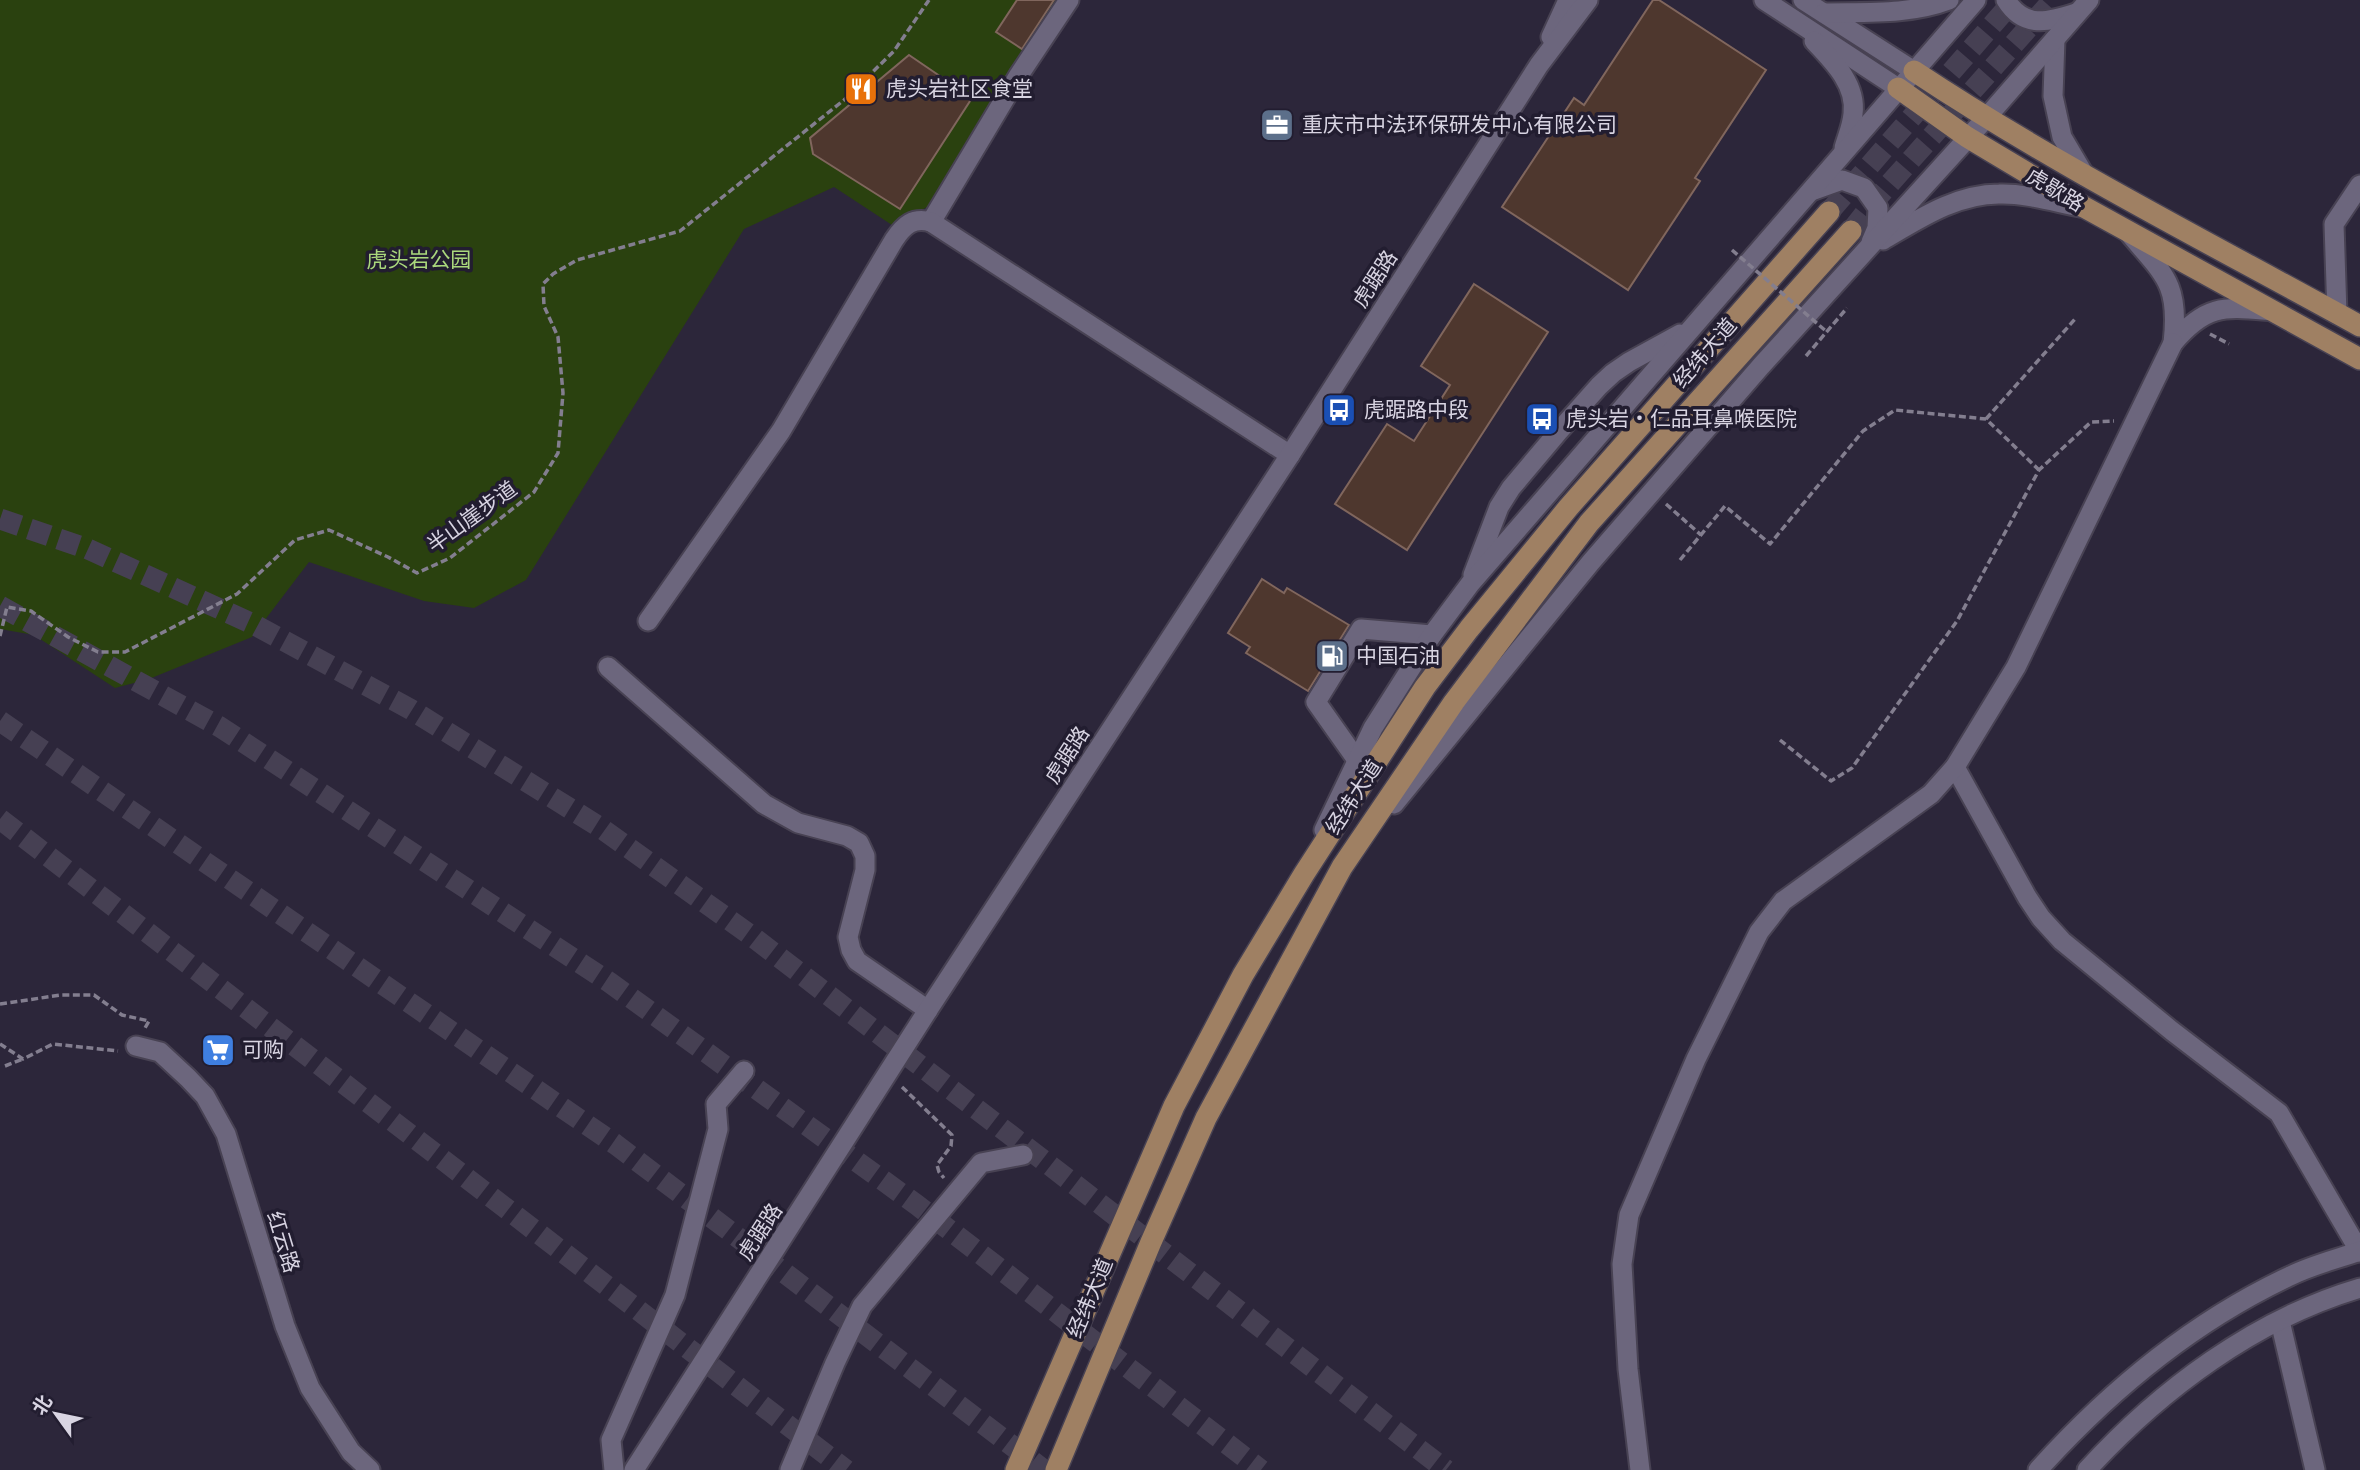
<svg xmlns="http://www.w3.org/2000/svg" width="2360" height="1470" font-family="Mulish,'Noto Sans SC',sans-serif">
	<rect width="100%" height="100%" fill="#2c263a"/>
	<!-- green -->
	<path fill="#2a410f" d="M0,0H1059L935,203L892,225L834,187L744,229L526,580L474,608L424,601L309,562L252,637L149,679L115,688L34,635L0,629Z"/>
	<!-- building -->
	<g fill="#4e372e" stroke="#80665d" stroke-width="2">
		<path d="M1017,0H1054L1022,49L996,32Z"/>
		<path d="M1653,0H1659L1766,70L1695,178L1700,181L1628,290L1502,207L1574,98L1584,105Z"/>
		<path d="M909,55L972,98L900,209L813,154L810,138Z"/>
		<path d="M1474,284L1548,332L1407,550L1335,504L1387,424L1414,441L1450,385L1421,366Z"/>
		<path d="M1262,579L1284,593L1287,588L1349,625L1308,691L1246,653L1250,647L1228,633Z"/>
	</g>
	<g fill="none" stroke-linecap="round" stroke-linejoin="round">
		<!-- major-tunnel -->
		<g stroke="#464053" stroke-width="21" stroke-dasharray="21 10" stroke-linecap="butt">
			<path d="M1829,212L2014,0"/>
			<path d="M1851,231L1877,198L2053,0"/>
			<path d="M0,519L88,549L253,624L410,709L598,826L749,934L1446,1470"/>
			<path d="M0,819L846,1470"/>
		</g>
		<!-- highway-tunnel -->
		<g stroke="#464053" stroke-width="21" stroke-dasharray="21 10" stroke-linecap="butt">
			<path d="M0,606L220,727L609,982L917,1205L1261,1470"/>
			<path d="M0,721L615,1144L1044,1470"/>
		</g>
		<!-- minor casing -->
		<g stroke="#484253" stroke-width="23">
			<g id="minor">
				<path d="M1764,0L1898,88"/>
				<path d="M1803,0L1914,71"/>
				<path d="M2006,0C2024,29 2048,22 2076,13"/>
				<path d="M1824,13C1866,12 1910,15 1949,0"/>
				<path d="M1551,37L1568,0"/>
				<path d="M2055,39L2053,96L2062,137L2085,176"/>
				<path d="M1814,41C1833,61 1857,85 1853,114C1852,126 1847,137 1844,148"/>
				<path d="M1814,190L1842,180L1864,188L1878,208L1877,228L1871,242"/>
				<path d="M931,222L1019,75L1069,0"/>
				<path d="M2128,232C2164,275 2180,283 2173,343C2207,303 2225,307 2273,311"/>
				<path d="M1883,240C1919,219 1956,194 1999,194C2025,193 2054,202 2080,207"/>
				<path d="M2337,314L2334,224L2360,185"/>
				<path d="M1473,575L1499,507L1511,488L1559,431L1599,386L1613,373L1629,362L1680,334"/>
				<path d="M648,621L781,431L894,240C904,225 913,217 931,222L1290,455"/>
				<path d="M608,667L764,804L798,823L847,836L859,843L865,856V870L848,937L851,950L857,961L928,1010"/>
				<path d="M1357,760L1316,702L1361,629L1432,635"/>
				<path d="M1955,767L2027,897L2041,918L2062,941L2172,1031L2279,1113L2360,1252"/>
				<path d="M1394,804L1591,562L1761,366L1986,118L2089,0"/>
				<path d="M1324,830L1373,728L1432,635L1470,584L1976,0"/>
				<path d="M136,1046L160,1052L188,1078L205,1096L226,1134L285,1326L310,1388L351,1452L370,1470"/>
				<path d="M2280,1321L2315,1470"/>
				<path d="M614,1470L611,1440L675,1295L718,1129L716,1104L744,1071"/>
				<path d="M634,1470L928,1010L1290,455L1539,65L1588,0"/>
				<path d="M790,1470L835,1363L862,1306L981,1163L1023,1155"/>
				<path d="M1640,1470L1628,1369L1622,1264L1629,1215L1696,1059L1759,932L1783,901L1931,794L1955,767L2016,667L2173,343"/>
				<path d="M2038,1470C2110,1390 2192,1322 2290,1276C2312,1265 2337,1259 2360,1251"/>
				<path d="M2087,1470C2160,1390 2255,1319 2360,1288"/>
			</g>
		</g>
		<!-- major casing -->
		<g stroke="#484253" stroke-width="24">
			<g id="major">
				<path d="M1914,71C2057,166 2210,243 2360,326"/>
				<path d="M1898,88L1967,137L2084,207L2360,359"/>
				<path d="M1016,1470L1174,1106L1243,975L1304,874L1425,687L1469,629L1568,508L1829,212"/>
				<path d="M1056,1470L1151,1242L1206,1118L1342,867L1454,702L1589,523L1851,231"/>
			</g>
		</g>
		<!-- path -->
		<g stroke="#837e8f" stroke-width="3.5" stroke-dasharray="7 3.5" stroke-linecap="butt">
			<path d="M2210,334L2229,344"/>
			<path d="M1806,356L1847,308"/>
			<path d="M1986,419L2076,318"/>
			<path d="M1666,504L1701,535"/>
			<path d="M1680,560L1725,506L1770,544L1863,431L1895,410L1986,419L2039,470"/>
			<path d="M0,636L7,607L31,611L68,637L98,652H125L237,594L295,540L329,530L388,557L417,573L450,558L534,492L558,453L563,393L558,337L544,306L543,284L553,274L577,260L680,231L844,100L894,51L929,0"/>
			<path d="M1780,740L1831,781L1852,768L1957,621L2039,470L2091,422L2114,421"/>
			<path d="M0,1004L61,995H94L122,1015L149,1021L145,1028"/>
			<path d="M0,1044L23,1059L53,1044L118,1051"/>
			<path d="M5,1066L23,1059"/>
			<path d="M902,1087L952,1135L951,1146L937,1165L939,1172L944,1178"/>
		</g>
		<!-- minor -->
		<use href="#minor" stroke="#6c667d" stroke-width="19"/>
		<!-- major -->
		<use href="#major" stroke="#9f8063" stroke-width="21"/>
		<!-- path-bridge -->
		<path stroke="#837e8f" stroke-width="3.5" stroke-dasharray="7 3.5" stroke-linecap="butt" d="M1732,250L1827,332"/>
	</g>
	<!-- icons -->
	<defs>
		<g id="restaurant-square" transform="scale(1.75)"><rect x="-9" y="-9" width="18" height="18" rx="4" fill="#e8710a" stroke="#221d30"/><path d="M-5-6h1v4h1v-4h1v4h1v-4h1v5L-1.5 .5V6h-2V.5L-5-1ZM5-6V6H3V1.5H1.5Q1.5-4 5-6Z" fill="#fff"/></g>
		<g id="office-square" transform="scale(1.75)"><rect x="-9" y="-9" width="18" height="18" rx="4" fill="#5c6f8a" stroke="#221d30"/><path d="M-6-3h4V-5.5h4V-3h4V5H-6ZM-1-4.5V-3h2v-1.5ZM-6 0V1H6V0Z" fill="#fff"/></g>
		<g id="bus-square" transform="scale(1.75)"><rect x="-9" y="-9" width="18" height="18" rx="4" fill="#1a4fb4" stroke="#221d30"/><path d="M-5-6H5V4H4V6H2V4H-2V6H-4V4H-5ZM-3.5-4V0h7V-4ZM-3.5 1.2v1.5H-2V1.2ZM2 1.2v1.5H3.5V1.2Z" fill="#fff"/></g>
		<g id="fuel-square" transform="scale(1.75)"><rect x="-9" y="-9" width="18" height="18" rx="4" fill="#5c6f8a" stroke="#221d30"/><path d="M-5.5-6h7V0h2V4h1.3V-2.5L3-4.5l.8-.8L6-3V5H2.5V1h-1V6h-7ZM-4.2-4.7v3.2H.2V-4.7Z" fill="#fff"/></g>
		<g id="supermarket-square" transform="scale(1.75)"><rect x="-9" y="-9" width="18" height="18" rx="4" fill="#3f7fe0" stroke="#221d30"/><path d="M-6-5.5h2.5l.6 2H6L4.5 2H-2.5L-4.4-4H-6ZM-1.5 3.2a1.3 1.3 0 1 0 .1 0ZM3 3.2a1.3 1.3 0 1 0 .1 0Z" fill="#fff"/></g>
	</defs>
	<g fill-rule="evenodd">
		<use href="#restaurant-square" x="861" y="89"/>
		<use href="#office-square" x="1277" y="125"/>
		<use href="#bus-square" x="1339" y="410"/>
		<use href="#bus-square" x="1542" y="419"/>
		<use href="#fuel-square" x="1332" y="656"/>
		<use href="#supermarket-square" x="218" y="1050"/>
	</g>
	<g text-anchor="middle" stroke-width="7" stroke-linejoin="round" paint-order="stroke">
		<!-- poi labels -->
		<g font-size="21" fill="#d8d4e2" stroke="#221d30" text-anchor="start">
			<text x="886" y="96">虎头岩社区食堂</text>
			<text x="1302" y="132">重庆市中法环保研发中心有限公司</text>
			<text x="1364" y="417">虎踞路中段</text>
			<text x="1566" y="426">虎头岩‧仁品耳鼻喉医院</text>
			<text x="1356" y="663">中国石油</text>
			<text x="242" y="1057">可购</text>
		</g>
		<!-- street labels -->
		<g font-size="21" fill="#d8d4e2" stroke="#221d30">
			<text transform="translate(2055 190) rotate(31)" y="7">虎歇路</text>
			<text transform="translate(1375 279) rotate(-57)" y="7">虎踞路</text>
			<text transform="translate(1705 353) rotate(-49)" y="7">经纬大道</text>
			<text transform="translate(472 517) rotate(-36)" y="7">半山崖步道</text>
			<text transform="translate(1067 755) rotate(-57)" y="7">虎踞路</text>
			<text transform="translate(1354 797) rotate(-57)" y="7">经纬大道</text>
			<text transform="translate(760 1232) rotate(-57)" y="7">虎踞路</text>
			<text transform="translate(283 1242) rotate(73)" y="7">红云路</text>
			<text transform="translate(1090 1298) rotate(-67)" y="7">经纬大道</text>
		</g>
		<!-- park labels -->
		<g font-size="21" fill="#aad87c" stroke="#221d30">
			<text x="419" y="267">虎头岩公园</text>
		</g>
	</g>
	<!-- north arrow -->
	<g transform="translate(56 1414) rotate(303)" stroke="#221d30" stroke-width="5" paint-order="stroke">
	<path d="M0-5L12 26L0 18L-12 26Z" fill="#d8d4e2"/>
	<text y="-10" font-size="19" font-weight="bold" text-anchor="middle" fill="#d8d4e2">北</text>
	</g>
</svg>
